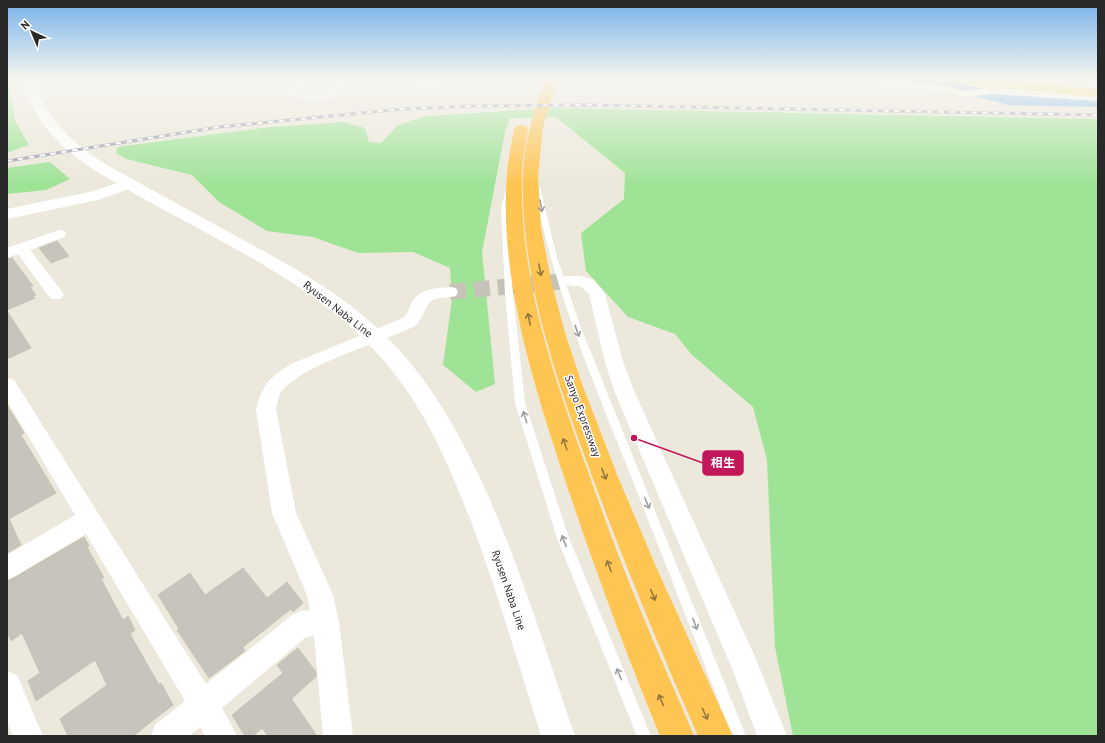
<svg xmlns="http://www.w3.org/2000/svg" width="1105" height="743" font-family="'PT Sans','Noto Sans JP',sans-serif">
	<rect width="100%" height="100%" fill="#ece8db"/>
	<!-- green -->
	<g fill="#9fe397">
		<path d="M7,83L11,84L10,89L15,121L29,145L7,153Z"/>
		<path d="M557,108L1098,119V736H793L775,647L767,460L753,407L692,355L675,334L628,317L586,271L581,233L624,199L625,173L556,117L510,118L505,132L482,252L495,384L476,392L443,365L452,299L450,268L413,252L358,253L313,237L267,231L219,202L192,175L126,159L116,153L117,147L270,127L343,122L365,128L369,142L381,143L398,125L426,116Z"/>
		<path d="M50,162L70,179L46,190L7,194V168Z"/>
	</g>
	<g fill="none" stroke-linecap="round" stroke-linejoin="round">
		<!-- river -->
		<path fill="#6daeef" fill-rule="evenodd" d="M900,80L953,81L1009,95L1098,97V107L1009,105L953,91L908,85L902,83Z"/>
	</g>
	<!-- building -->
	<g fill="#c7c5bb" stroke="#c7c5b5">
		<path d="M57,241L69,256L51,263L39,248Z"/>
		<path d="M12,258L33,286L30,287L36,295L33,296L35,298L7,310V259Z"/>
		<path d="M7,311L31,348L7,359Z"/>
		<path d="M7,405L24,433L21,435L56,493L9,519L21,545L7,553Z"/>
		<path d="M84,537L89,546L87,547L104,578L101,579L123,620L128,616L135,630L130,634L159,685L161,683L173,705L133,736H68L60,719L107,685L95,660L36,701L28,681L40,673L22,633L11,641L7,631V581Z"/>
		<path d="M243,568L267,598L287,582L303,603L293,612L291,609L243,647L245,651L209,678L177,630L179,629L158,595L190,573L205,595Z"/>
		<path d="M298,648L316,672V677L292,698L293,701L317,736H268L262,728L253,736H245L232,715L283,673L277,665Z"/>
	</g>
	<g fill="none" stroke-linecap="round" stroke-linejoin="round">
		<!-- minor-tunnel -->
		<path stroke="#c5c2b7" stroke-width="16" stroke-dasharray="16 8" stroke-linecap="butt" d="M450,292L568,281"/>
		<!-- service -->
		<g fill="#fff" fill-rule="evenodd">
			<path d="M341,80L305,86L289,93L311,96H327L329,92L344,81L342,80H350V82L329,99L311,100L281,94C298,81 321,80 341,80Z"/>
			<path d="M537,185L540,187L557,258L581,328L746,736H732C699,650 666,564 632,479C593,382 554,290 534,187Z"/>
			<path d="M509,187L512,189L507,208L513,294L525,403L569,538L651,736H637L557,538L515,403L505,294L501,208L506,189Z"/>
		</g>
		<!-- minor -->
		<g fill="#fff" fill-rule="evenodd">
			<path d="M399,80L424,82L455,80L454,82L424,88L400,82Z"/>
			<path d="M862,80H897L946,86L965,91L993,88L1098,95V101L993,94L965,97L946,92L867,83Z"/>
			<path d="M1078,80H1091L1098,84V90L1092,89Z"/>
			<path d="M59,230L64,231L66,234L64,237L30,250L64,294L62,298L56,299L50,298L18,254L7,258V248Z"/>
			<path d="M568,276H581L594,280L605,294L623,362L635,393L756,659L787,736H757L733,671L615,393L605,362L589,294L580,286L562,285L560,281L562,277Z"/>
			<path d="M450,287L456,288L458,292L456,296C449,298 440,297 433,300C424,305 424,319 415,326C384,342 296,366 280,394C278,398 277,404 276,409L296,513L333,595L339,622L353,736H323L314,636L306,637L222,708L237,736H205L200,727L189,736H151L155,725L185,701L86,534L16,576L7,580V555L75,515L7,401V378L14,380L206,684L292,615L301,611L310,610L307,595L272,513L256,409L260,396L266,384L276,374L291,364L403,318C408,314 408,310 411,304C418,289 435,288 450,287Z"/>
			<path d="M7,671L17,675L43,736H13L7,721Z"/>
		</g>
		<!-- tertiary -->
		<path fill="#fff" fill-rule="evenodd" d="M129,179L135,181L137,184L135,187L98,200L7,219V209L94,191Z"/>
		<!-- secondary -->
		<path fill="#fff" fill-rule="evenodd" d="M22,80H34C49,122 71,142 107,165C146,186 184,208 223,229C275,257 329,285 374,325C480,418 529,605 575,736H541C520,669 500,601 476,535C453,474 427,410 384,361C322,288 230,247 148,201C115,182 77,164 51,134C37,118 28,100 22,80Z"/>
		<!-- trunk -->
		<path fill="#f8db56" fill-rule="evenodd" d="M959,80H1005L1098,89V97L965,84Z"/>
		<!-- motorway -->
		<g fill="#ffc553" fill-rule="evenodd">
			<path d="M545,80H557L543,127L538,176L541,228L551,280L565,333L582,384L618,477L657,569L733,736H698C658,645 620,553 586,460C553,369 521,275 523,178C523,144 534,112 545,80Z"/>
			<path d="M521,125L526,126L528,129C526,144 522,159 522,173C519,274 551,369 585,463C602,512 620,561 640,609C657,652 677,694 694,736H660C625,651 593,564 564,477C532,379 499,277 507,173C508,158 512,143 514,129L516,126Z"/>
		</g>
		<!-- rail casing -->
		<g stroke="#a09eb4" stroke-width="3">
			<path id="rail" d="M7,161L219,127L403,109L473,106L589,105L1098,115"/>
		</g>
		<!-- rail -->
		<use href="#rail" stroke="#fff" stroke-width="2" stroke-dasharray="5.5" stroke-linecap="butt"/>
	</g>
	<!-- one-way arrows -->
	<defs><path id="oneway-shaft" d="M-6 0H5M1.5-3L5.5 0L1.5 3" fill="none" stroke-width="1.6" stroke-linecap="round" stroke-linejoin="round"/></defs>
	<g stroke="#9f9f9f">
		<use href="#oneway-shaft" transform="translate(541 206) rotate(80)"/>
		<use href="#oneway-shaft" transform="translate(577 331) rotate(71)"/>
		<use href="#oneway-shaft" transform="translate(525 417) rotate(-107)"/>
		<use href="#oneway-shaft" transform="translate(647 503) rotate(68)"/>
		<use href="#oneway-shaft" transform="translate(564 541) rotate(-111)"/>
		<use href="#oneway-shaft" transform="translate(695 624) rotate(69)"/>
		<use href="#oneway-shaft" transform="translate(619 674) rotate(-112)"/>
	</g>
	<g stroke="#94773e">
		<use href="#oneway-shaft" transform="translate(540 270) rotate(79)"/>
		<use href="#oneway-shaft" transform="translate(529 319) rotate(-102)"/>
		<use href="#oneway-shaft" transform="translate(565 444) rotate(-109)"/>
		<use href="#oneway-shaft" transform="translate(604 474) rotate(69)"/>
		<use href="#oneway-shaft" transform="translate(609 566) rotate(-111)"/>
		<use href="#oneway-shaft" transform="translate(653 595) rotate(67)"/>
		<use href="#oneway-shaft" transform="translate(661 700) rotate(-113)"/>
		<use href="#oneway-shaft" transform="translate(705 714) rotate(65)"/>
	</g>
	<!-- sky -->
	<linearGradient id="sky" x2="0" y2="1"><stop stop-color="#77b2eb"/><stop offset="0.43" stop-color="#f6f5ef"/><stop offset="1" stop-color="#f6f5ef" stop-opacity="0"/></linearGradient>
	<rect width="1105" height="184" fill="url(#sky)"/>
	<g text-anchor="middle" stroke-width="3" stroke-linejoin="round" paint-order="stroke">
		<!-- street labels -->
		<g font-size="11" fill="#292929" stroke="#fff">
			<text transform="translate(338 309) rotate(38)" y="4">Ryusen Naba Line</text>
			<text transform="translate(583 416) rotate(70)" y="4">Sanyo Expressway</text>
			<text transform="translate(509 590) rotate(71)" y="4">Ryusen Naba Line</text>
		</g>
	</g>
	<!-- callouts -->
	<path fill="none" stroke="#c2185b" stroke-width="1.5" d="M634 438L703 463"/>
	<circle fill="#c2185b" stroke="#fff" stroke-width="1.5" cx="634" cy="438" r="4"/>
	<rect fill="#c2185b" stroke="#c2185b" stroke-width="1.5" x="703" y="451" width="40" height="24" rx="4"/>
	<g font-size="12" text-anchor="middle" font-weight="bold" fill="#fff">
		<text x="723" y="467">相生</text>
	</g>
	<!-- border -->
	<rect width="1105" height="743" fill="none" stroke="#292929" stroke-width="16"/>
	<!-- north arrow -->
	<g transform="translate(32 32) rotate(316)" stroke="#ffffff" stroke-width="3" paint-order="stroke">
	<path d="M0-3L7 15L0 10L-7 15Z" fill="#292929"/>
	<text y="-6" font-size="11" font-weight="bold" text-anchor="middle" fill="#292929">N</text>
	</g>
</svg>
